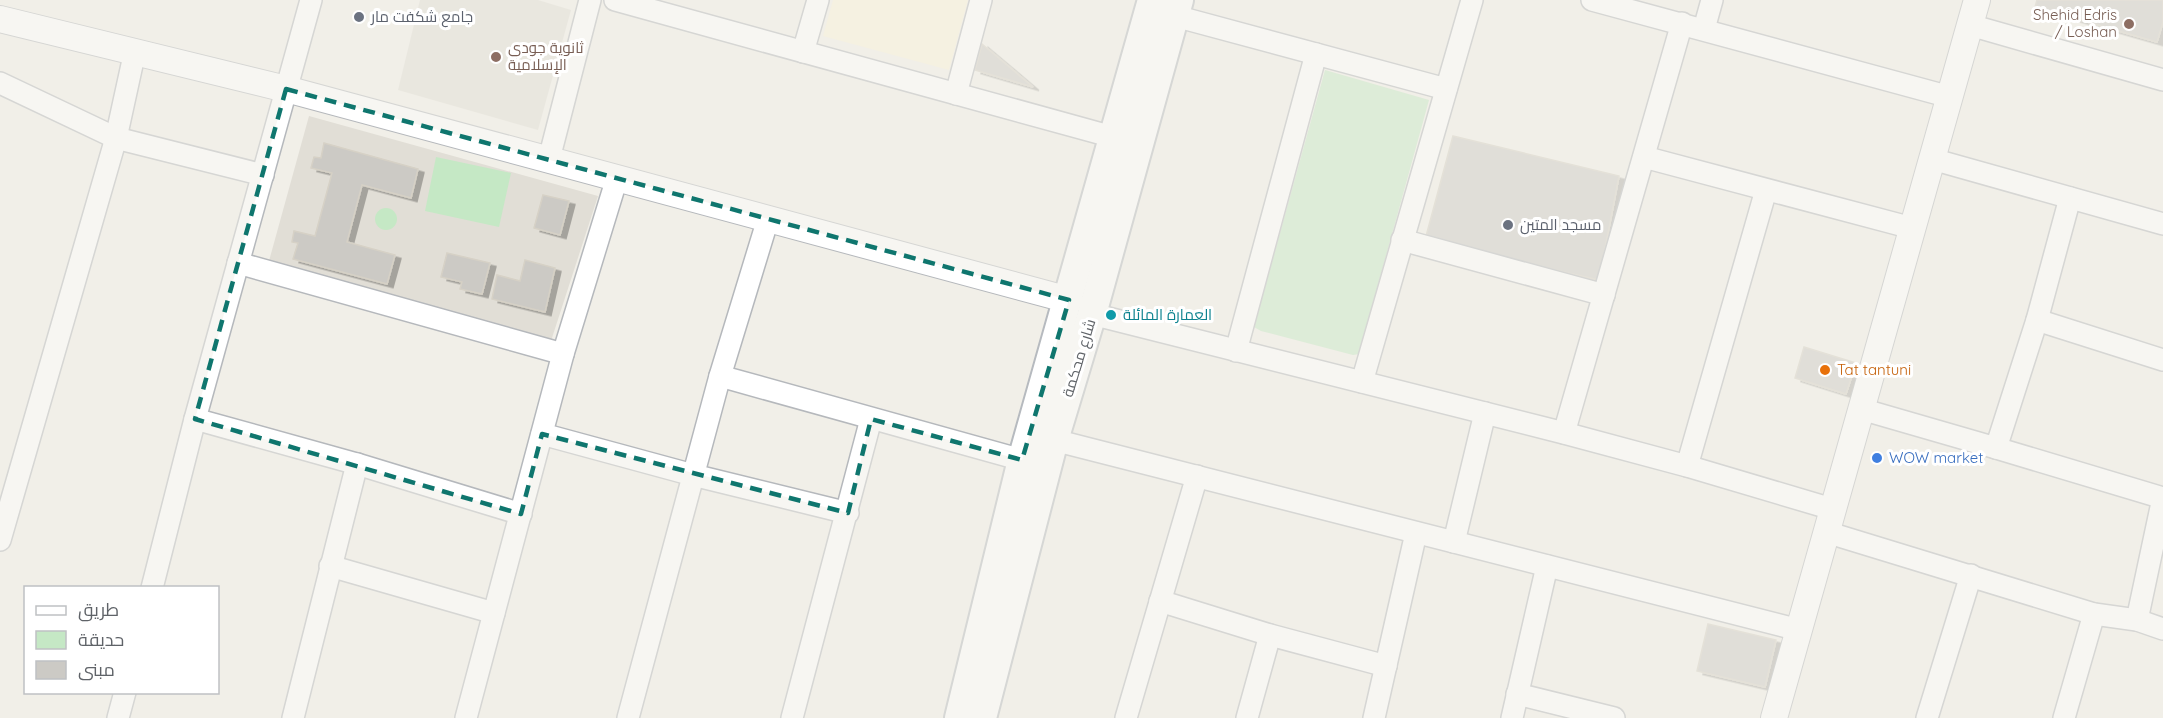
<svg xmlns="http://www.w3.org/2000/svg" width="2163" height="718" font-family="Quicksand,Cairo,sans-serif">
	<defs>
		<filter id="shadow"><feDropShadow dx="6" dy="3.5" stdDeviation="0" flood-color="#0004"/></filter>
	</defs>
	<rect width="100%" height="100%" fill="#f1efe8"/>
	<!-- education -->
	<g fill="#e1ded6">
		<path d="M420,0H538L571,10L538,130L398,90Z"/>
		<path d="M309,116L598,196L551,341L269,261Z"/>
	</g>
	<!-- green -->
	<g fill="#c5e8c5">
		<path d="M1325,70L1429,100L1359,354L1353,355L1261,331L1254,327Z"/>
		<path d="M436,157L511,173L499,227L425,211Z"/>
		<circle cx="386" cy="219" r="11"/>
	</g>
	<!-- sand -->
	<path fill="#fbf3d9" d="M833,0H968L949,70L823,36Z"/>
	<!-- building -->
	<g fill="#cccac5" stroke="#d6d1c6" stroke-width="1.5" filter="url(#shadow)">
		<path d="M2037,0H2163V22L2157,42L2035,7Z"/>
		<path d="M982,44L1033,87L975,70Z"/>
		<path d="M1453,136L1619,176L1599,280L1425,240Z"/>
		<path d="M324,143L418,169L411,198L362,185L347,242L395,255L387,284L293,259L298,243L292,242L294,231L315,236L332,173L311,168L314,157L321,158Z"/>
		<path d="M543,195L569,201L560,235L534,228Z"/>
		<path d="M447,253L490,263L482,294L460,289L462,282L441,277Z"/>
		<path d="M525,260L555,268L545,312L492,299L497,275L520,281Z"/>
		<path d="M1804,347L1856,363L1846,394L1795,378Z"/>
		<path d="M1708,624L1776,640L1765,687L1697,671Z"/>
	</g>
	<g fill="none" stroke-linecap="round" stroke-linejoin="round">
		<!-- minor casing -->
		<g stroke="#b5b8bc" stroke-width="24">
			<g id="minor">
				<path d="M615,0L1113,137"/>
				<path d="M1592,0L1950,97"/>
				<path d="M1175,16L1446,89"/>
				<path d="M1970,25L2163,80"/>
				<path d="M1704,29L1712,0"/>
				<path d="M803,52L818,0"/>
				<path d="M0,83L116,138L263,175"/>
				<path d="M956,94L981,0"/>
				<path d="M1644,157L1912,228"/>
				<path d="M549,159L590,0"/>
				<path d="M1932,159L2163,224"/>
				<path d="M1402,240L1604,295"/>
				<path d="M238,263L563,354"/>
				<path d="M1092,314L1564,433L1687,466L1832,509"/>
				<path d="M2037,320L2163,360"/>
				<path d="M1236,351L1316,54"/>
				<path d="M720,376L1022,460"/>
				<path d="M1362,382L1472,0"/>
				<path d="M1861,409L1996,448L2163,498"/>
				<path d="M195,419L357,464L521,514"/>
				<path d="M1564,433L1682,23"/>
				<path d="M542,434L693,475L848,513"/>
				<path d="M1054,440L1799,630"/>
				<path d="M1996,448L2037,320L2070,198"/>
				<path d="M1687,466L1766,190"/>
				<path d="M1826,532L2094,614L2137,620L2163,629"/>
				<path d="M0,540L116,138L135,51"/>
				<path d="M1454,542L1485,413"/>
				<path d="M330,566L494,613"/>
				<path d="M152,588L195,419L311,0"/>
				<path d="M1160,601L1270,635L1386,666"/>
				<path d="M2137,620L2163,498"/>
				<path d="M1517,694L1614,718"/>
				<path d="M118,718L125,692"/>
				<path d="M293,718L357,464"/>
				<path d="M466,718L563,354L617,178"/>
				<path d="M628,718L720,376L768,219"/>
				<path d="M792,718L871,419"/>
				<path d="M1126,718L1197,476"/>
				<path d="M1247,718L1270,635"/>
				<path d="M1374,718L1416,533"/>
				<path d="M1512,718L1547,566"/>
				<path d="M1927,718L1971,575"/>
				<path d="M2064,718L2094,614"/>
			</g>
		</g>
		<!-- tertiary casing -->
		<g stroke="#b5b8bc" stroke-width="28">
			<g id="tertiary">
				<path d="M0,19L286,89L1069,300"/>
				<path d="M1774,718L1977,0"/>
			</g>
		</g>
		<!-- secondary casing -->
		<g stroke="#b6babf" stroke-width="32">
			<g id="secondary">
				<path d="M959,718L1022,460L1152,0"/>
				<path d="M982,718L1054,440L1092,314L1179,0"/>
			</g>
		</g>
		<!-- minor -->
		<use href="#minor" stroke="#fff" stroke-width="21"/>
		<!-- tertiary -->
		<use href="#tertiary" stroke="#fff" stroke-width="26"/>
		<!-- secondary -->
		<use href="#secondary" stroke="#fff" stroke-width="28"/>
	</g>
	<!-- marked area -->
	<path d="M0 0H2163V718H0ZM286,89L1069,300L1022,460L871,419L848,513L542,434L521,514L195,419Z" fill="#f1efe8" fill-opacity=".55" fill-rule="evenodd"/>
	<path fill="none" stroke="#0f766e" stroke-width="4.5" stroke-dasharray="12 8" stroke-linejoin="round" d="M286,89L1069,300L1022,460L871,419L848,513L542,434L521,514L195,419Z"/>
	<!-- markers -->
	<g fill="#6b7280" stroke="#fff" stroke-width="2">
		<circle cx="359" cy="17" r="6"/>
		<circle cx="1508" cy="225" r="6"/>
	</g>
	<g fill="#8d6e63" stroke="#fff" stroke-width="2">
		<circle cx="2129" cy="24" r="6"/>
		<circle cx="496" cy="57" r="6"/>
	</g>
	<circle fill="#0f9aa8" stroke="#fff" stroke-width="2" cx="1111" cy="315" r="6"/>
	<circle fill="#e8710a" stroke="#fff" stroke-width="2" cx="1825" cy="370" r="6"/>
	<circle fill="#3f7fe0" stroke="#fff" stroke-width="2" cx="1877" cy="458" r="6"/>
	<g text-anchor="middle" stroke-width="6" stroke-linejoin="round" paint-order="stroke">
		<!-- education labels -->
		<g font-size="15" fill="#785e54" stroke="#fff" text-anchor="end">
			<text x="2117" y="20">Shehid Edris<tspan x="2117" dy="17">/ Loshan</tspan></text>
			<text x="508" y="53" text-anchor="start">ثانوية جودي<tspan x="508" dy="17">الإسلامية</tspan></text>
		</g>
		<!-- worship labels -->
		<g font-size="15" fill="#5b616d" stroke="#fff" text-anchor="start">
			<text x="371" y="22">جامع شكفت مار</text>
			<text x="1520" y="230">مسجد المتين</text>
		</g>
		<!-- culture labels -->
		<g font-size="15" fill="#0d838f" stroke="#fff" text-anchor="start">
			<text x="1123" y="320">العمارة المائلة</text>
		</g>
		<!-- street labels -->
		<g font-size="15" fill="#5f6368" stroke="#fff">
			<text transform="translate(1079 358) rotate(-73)" y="5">شارع محكمة</text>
		</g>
		<!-- food labels -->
		<g font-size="15" fill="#c56008" stroke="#fff" text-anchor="start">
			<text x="1837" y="375">Tat tantuni</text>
		</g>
		<!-- shop labels -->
		<g font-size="15" fill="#366cbe" stroke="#fff" text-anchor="start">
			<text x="1889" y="463">WOW market</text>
		</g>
	</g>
	<!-- legend -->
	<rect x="24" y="586" width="195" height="108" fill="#ffffff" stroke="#bfc1c3" stroke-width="1.5"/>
	<rect x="36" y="606" width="30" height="9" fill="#ffffff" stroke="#bfc1c3" stroke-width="1.5"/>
	<text x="78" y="616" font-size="18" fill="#5f6368">طريق</text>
	<rect x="36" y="631" width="30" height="18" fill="#c5e8c5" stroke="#bfc1c3" stroke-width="1.5"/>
	<text x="78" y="646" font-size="18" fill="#5f6368">حديقة</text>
	<rect x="36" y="661" width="30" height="18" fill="#cccac5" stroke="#bfc1c3" stroke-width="1.5"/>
	<text x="78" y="676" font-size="18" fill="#5f6368">مبنى</text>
</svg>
